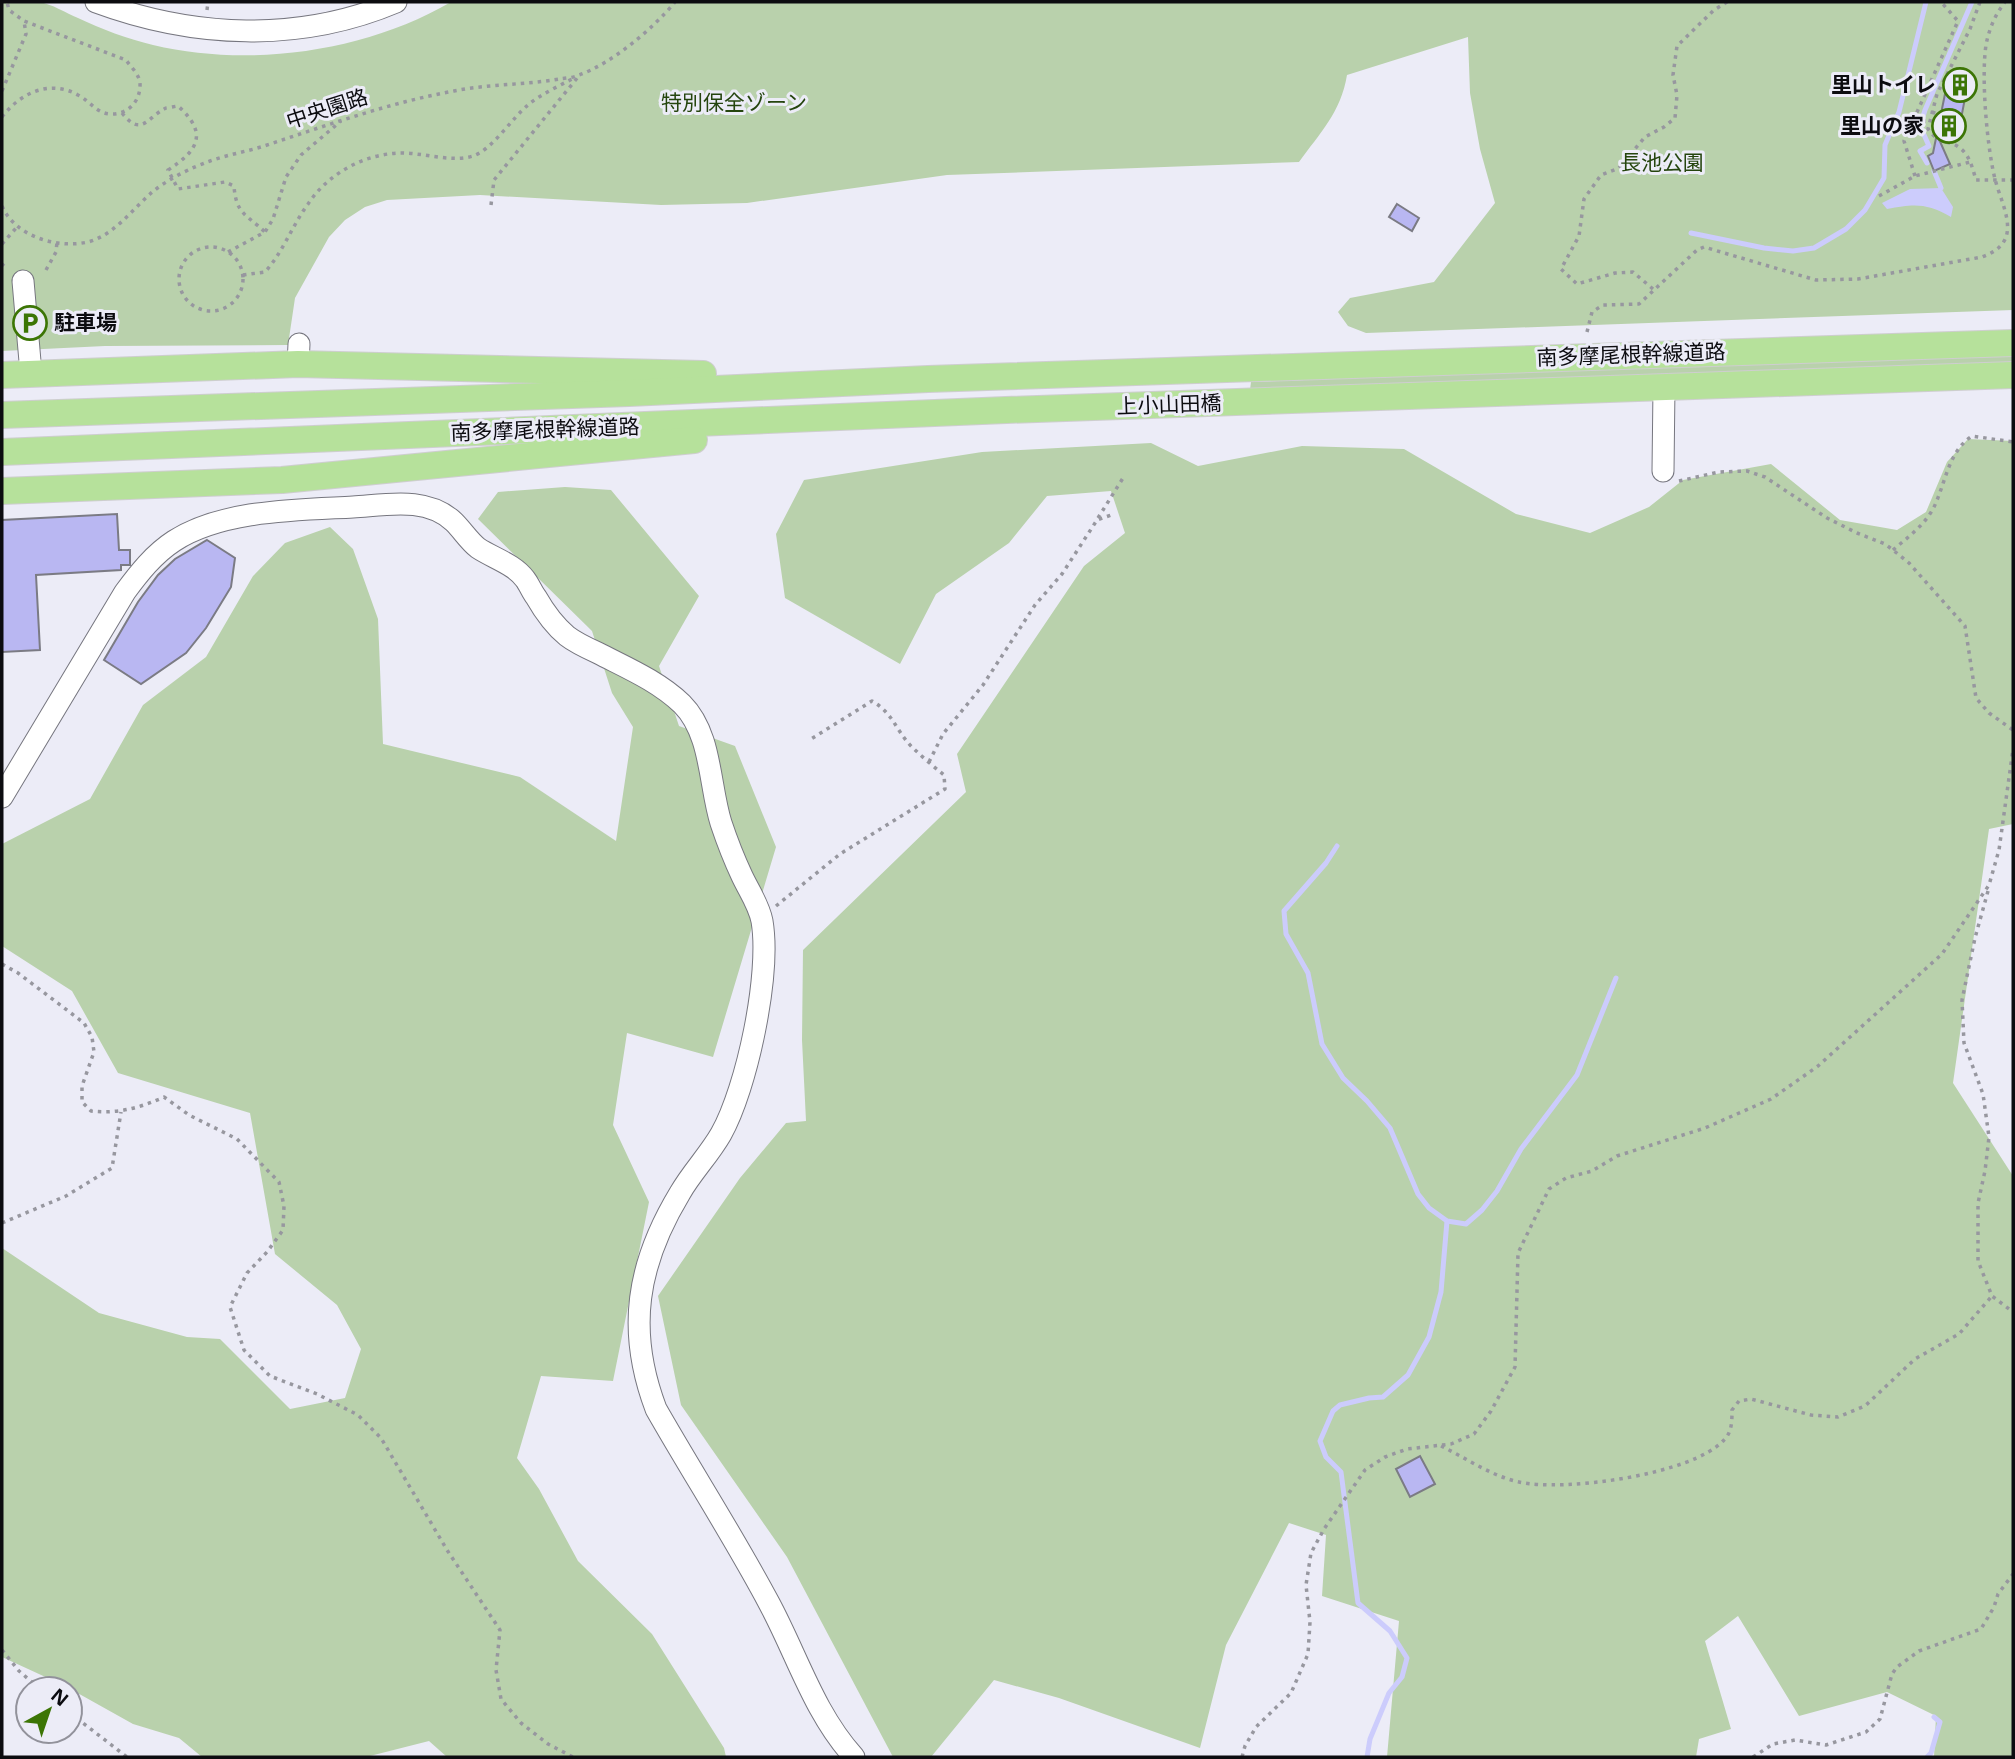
<svg xmlns="http://www.w3.org/2000/svg" width="2015" height="1759" font-family="'Open Sans','Noto Sans JP',sans-serif">
	<rect width="100%" height="100%" fill="#ececf7"/>
	<!-- green -->
	<g fill="#b9d1ac">
		<path d="M2,2C14,2 27,0 39,2C52,4 66,13 78,18C101,29 128,39 153,45C250,68 365,52 451,2H2013V310L1366,333L1348,326L1338,312L1350,298L1434,282L1495,203L1480,149L1470,93L1468,37L1347,75C1341,112 1320,133 1299,162L947,175L747,203L661,205L480,195L387,200L365,207L345,220L329,237L295,298L288,345L105,346L2,351Z"/>
		<path d="M2013,354V362L1543,382L1250,390L1251,382Z"/>
		<path d="M1968,439L2013,441V824L1989,829L1953,1083L2013,1176V1757H1934L1936,1716L1887,1692L1799,1716L1738,1616L1705,1641L1731,1729L1699,1739L1696,1757H1387L1399,1621L1322,1596L1326,1535L1289,1523L1226,1645L1200,1748L1059,1698L994,1680L931,1757H893L787,1557L681,1405L658,1296L740,1178L786,1123L806,1121L802,1040L803,950L966,792L957,754L1084,566L1125,533L1111,491L1047,496L1009,543L936,594L900,664L785,598L776,534L804,480L982,452L1151,443L1198,466L1302,446L1404,449L1516,514L1590,533L1649,507L1683,480L1771,464L1840,520L1897,530L1926,512L1947,462Z"/>
		<path d="M565,487L611,490L699,596L659,666L679,726L735,746L776,847L713,1057L627,1033L613,1125L649,1202L613,1381L541,1376L517,1458L539,1489L578,1561L652,1634L724,1748L726,1757H447L429,1741L366,1757H202L179,1738L133,1724L65,1686L2,1657V1248L99,1313L187,1337L220,1339L290,1409L345,1398L361,1349L337,1305L275,1254L250,1113L118,1073L72,991L2,946V844L90,799L143,705L206,657L253,576L285,543L330,527L353,549L378,619L383,744L520,777L616,841L633,727L612,693L592,631L478,519L498,492Z"/>
	</g>
	<!-- water -->
	<path fill="#ccccfc" d="M1941,188L1953,207L1951,217C1926,203 1915,204 1887,209L1882,203L1910,189Z"/>
	<g fill="none" stroke-linecap="round" stroke-linejoin="round">
		<!-- stream -->
		<g stroke="#ccccfc" stroke-width="5">
			<path d="M1927,163L1920,151L1929,146L1920,126L1925,110L1972,2"/>
			<path d="M1934,171L1941,188"/>
			<path d="M1691,233L1764,248L1793,251L1814,248L1846,229L1865,210L1884,178L1885,145L1899,112L1926,2"/>
			<path d="M1337,846L1326,863L1284,911L1286,934L1308,973L1322,1044L1343,1078L1367,1101L1390,1128L1418,1194L1429,1208L1447,1221L1466,1224L1482,1210L1497,1191L1521,1149L1577,1075L1616,978"/>
			<path d="M1367,1757L1370,1739L1389,1693L1402,1677L1407,1658L1390,1631L1358,1603L1341,1472L1326,1457L1320,1441L1333,1411L1340,1405L1369,1398L1383,1397L1408,1375L1429,1337L1441,1292L1447,1221"/>
			<path d="M1927,1757L1931,1753L1940,1722L1934,1717"/>
		</g>
	</g>
	<!-- building -->
	<g fill="#b9b7f2" stroke="#7b7b84" stroke-width="2">
		<path d="M1945,94L1965,98L1957,140L1938,137L1950,164L1934,171L1928,156L1933,153Z"/>
		<path d="M1397,204L1419,218L1412,231L1389,217Z"/>
		<path d="M117,514L119,550H130V565H121V570L36,575L40,650L2,652V520Z"/>
		<path d="M207,540L235,558L231,587L206,628L186,653L141,684L104,660L138,602L158,575L175,559Z"/>
		<path d="M1420,1456L1435,1484L1410,1497L1396,1469Z"/>
	</g>
	<g fill="none" stroke-linecap="round" stroke-linejoin="round">
		<!-- minor casing -->
		<g stroke="#76767f" stroke-width="23">
			<g id="minor">
				<path d="M96,2C193,38 299,43 396,2"/>
				<path d="M23,281L31,373"/>
				<path d="M298,364L299,344"/>
				<path d="M1663,471L1664,387"/>
				<path d="M2,797L125,592C139,573 154,554 174,541C222,510 296,510 353,507C386,505 427,496 454,522C463,531 469,541 478,548C493,558 514,564 525,579C529,584 532,592 536,597C544,611 555,626 567,636C576,643 587,648 598,653C627,668 658,681 682,704C712,734 709,785 721,823C727,841 734,859 742,876C749,891 759,905 762,921C771,974 747,1088 721,1134C709,1155 692,1172 680,1193C637,1264 626,1330 656,1409C693,1474 734,1537 769,1603C797,1655 814,1713 854,1757"/>
			</g>
		</g>
		<!-- major casing -->
		<g stroke="#cececf" stroke-width="28">
			<g id="major">
				<path d="M2,375L298,364L703,374"/>
				<path d="M2,415L629,393L928,379L2013,343"/>
				<path d="M2,452L1006,410L2013,375"/>
				<path d="M2,491L282,480L694,440"/>
			</g>
		</g>
		<!-- path -->
		<g stroke="#97979f" stroke-width="3.5" stroke-dasharray="3.5 5" stroke-linecap="butt">
			<path d="M1980,2L1970,29L1937,94L1928,129C1942,148 1949,138 1961,149C1970,156 1973,170 1976,180H2013"/>
			<path d="M207,10L208,2"/>
			<path d="M1947,75L1955,79"/>
			<path d="M2,91L26,34L24,21"/>
			<path d="M1932,112L1941,115"/>
			<path d="M122,113C142,138 147,117 166,108C167,108 177,106 178,106C208,133 199,150 168,170L178,189L225,182L234,186C236,214 246,214 265,232"/>
			<path d="M2,117C20,93 50,79 78,95C90,101 96,113 110,114C128,115 141,101 140,83C139,74 131,67 126,60L24,21L9,10L7,2"/>
			<path d="M1914,121H1929"/>
			<path d="M1915,176L1904,141L1958,21L1941,2"/>
			<path d="M1879,196L1915,176L1970,162"/>
			<path d="M491,205L494,180L578,77"/>
			<path d="M2,206C15,236 56,249 88,242C114,235 131,211 150,194C166,180 190,168 210,161C227,155 244,152 261,147C325,126 388,103 454,91C488,84 524,85 559,79C565,78 573,78 579,75C611,64 654,28 675,2"/>
			<path d="M2,244L17,227"/>
			<circle cx="211" cy="279" r="32"/>
			<path d="M228,252L265,232L273,219L286,177L301,155L341,121"/>
			<path d="M2,264L4,266"/>
			<path d="M46,270L56,252L57,242"/>
			<path d="M243,275L265,272C283,252 292,226 308,204C328,174 362,155 398,153C422,152 450,163 473,156C492,150 512,118 528,105C541,94 559,86 574,78"/>
			<path d="M1653,289L1633,272L1615,273L1577,284L1561,269L1579,236L1584,199L1601,175L1619,168L1645,137L1664,127L1675,118L1677,95L1673,75L1677,46L1714,10L1727,2"/>
			<path d="M1587,332L1592,312L1603,305L1639,304L1697,250L1704,247L1816,280L1858,279L1982,257C1992,253 2002,248 2006,237C2012,220 1999,196 1995,179C1987,147 1981,78 1986,45C1989,29 1995,15 2005,2"/>
			<path d="M1679,481L1719,472L1747,471L1765,477L1827,518L1857,533L1885,544L1893,550L1909,563L1965,626L1976,698L1989,713L2013,730"/>
			<path d="M1098,518L1123,478"/>
			<path d="M1893,550C1908,537 1925,525 1934,507C1946,482 1948,452 1972,436L2013,442"/>
			<path d="M929,762L943,734L983,685L1035,605L1062,574L1097,520L1114,514"/>
			<path d="M1988,891L1975,938L1962,1000L1964,1043L1983,1094L1989,1137L1985,1171L1978,1203V1261L1992,1296L2013,1312"/>
			<path d="M776,906L840,854L945,789L944,775C933,766 921,756 911,746C895,729 893,713 872,701L811,739"/>
			<path d="M2,964L18,973L84,1023L92,1037L94,1052L82,1086V1102L91,1111C117,1114 140,1108 164,1097L189,1115L237,1139L279,1182L284,1206L283,1230L267,1252L247,1273L230,1307L244,1350L270,1376L317,1394L358,1415L381,1438L447,1550L500,1630L496,1670L501,1699L521,1723L548,1744L573,1757"/>
			<path d="M2,1223L66,1196L112,1168L121,1112"/>
			<path d="M1441,1446C1466,1458 1491,1476 1519,1482C1564,1492 1692,1475 1724,1440C1732,1432 1732,1421 1732,1410L1739,1401L1751,1399L1811,1415L1838,1417L1865,1406L1915,1359L1959,1334L1992,1296"/>
			<path d="M2,1650L19,1671L40,1689"/>
			<path d="M70,1713L127,1757"/>
			<path d="M1242,1757L1245,1746L1256,1727L1291,1693L1308,1654L1310,1622L1306,1585L1311,1553L1324,1529L1365,1470L1385,1457L1407,1449L1451,1444L1474,1434L1491,1411L1515,1367L1518,1253L1549,1189L1566,1178L1592,1171L1617,1156L1705,1128L1771,1099L1818,1066L1942,954L1989,885L1999,850L2013,749"/>
			<path d="M1753,1757L1773,1744L1795,1740L1826,1745L1866,1732L1880,1719L1892,1674L1897,1667L1919,1651L1981,1629L1994,1607L1998,1594L2013,1574"/>
		</g>
		<!-- minor -->
		<use href="#minor" stroke="#fff" stroke-width="21"/>
		<!-- major -->
		<use href="#major" stroke="#b6e19b" stroke-width="26"/>
	</g>
	<!-- icons -->
	<defs>
		<g id="building-ring" transform="scale(1.75)"><circle r="9.5" fill="#ececf7" stroke="#3c7505" stroke-width="1.5"/><path d="M-4-6H4V6H1V3H-1V6H-4ZM-2.5-4.3h1.7v1.8h-1.7ZM.8-4.3h1.7v1.8H.8ZM-2.5-1h1.7V.8h-1.7ZM.8-1h1.7V.8H.8Z" fill="#3c7505"/></g>
		<g id="parking-ring" transform="scale(1.75)"><circle r="9.5" fill="#ececf7" stroke="#3c7505" stroke-width="1.5"/><path d="M-3.5-5.5H1a3.5 3.5 0 0 1 0 7H-1V5.5H-3.5ZM-1-3.4V-.6H.8a1.4 1.4 0 0 0 0-2.8Z" fill="#3c7505"/></g>
	</defs>
	<g fill-rule="evenodd">
		<use href="#building-ring" x="1960" y="85"/>
		<use href="#building-ring" x="1949" y="126"/>
		<use href="#parking-ring" x="30" y="323"/>
	</g>
	<g text-anchor="middle" stroke-width="6" stroke-linejoin="round" paint-order="stroke">
		<!-- poi labels -->
		<g font-size="21" font-weight="bold" fill="#0c0c10" stroke="#ececf7" text-anchor="end">
			<text x="1936" y="92">里山トイレ</text>
			<text x="1924" y="133">里山の家</text>
			<text x="54" y="330" text-anchor="start">駐車場</text>
		</g>
		<!-- park labels -->
		<g font-size="21" fill="#25450e" stroke="#ececf7">
			<text x="734" y="110">特別保全ゾーン</text>
			<text x="1662" y="170">長池公園</text>
		</g>
		<!-- street labels -->
		<g font-size="21" fill="#0c0c10" stroke="#ececf7">
			<text transform="translate(327 109) rotate(-18)" y="7">中央園路</text>
			<text transform="translate(1631 355) rotate(-2)" y="7">南多摩尾根幹線道路</text>
			<text transform="translate(1169 405) rotate(-2)" y="7">上小山田橋</text>
			<text transform="translate(545 430) rotate(-2)" y="7">南多摩尾根幹線道路</text>
		</g>
	</g>
	<!-- border -->
	<rect width="2015" height="1759" fill="none" stroke="#0c0c10" stroke-width="7"/>
	<!-- north arrow -->
	<g transform="translate(49 1710) rotate(40)"><circle r="33" fill="#ececf7" stroke="#92929b" stroke-width="2"/>
	<path d="M0-5L12 26L0 18L-12 26Z" fill="#3c7505"/>
	<text y="-10" font-size="19" font-weight="bold" text-anchor="middle" fill="#0c0c10">N</text>
	</g>
</svg>
